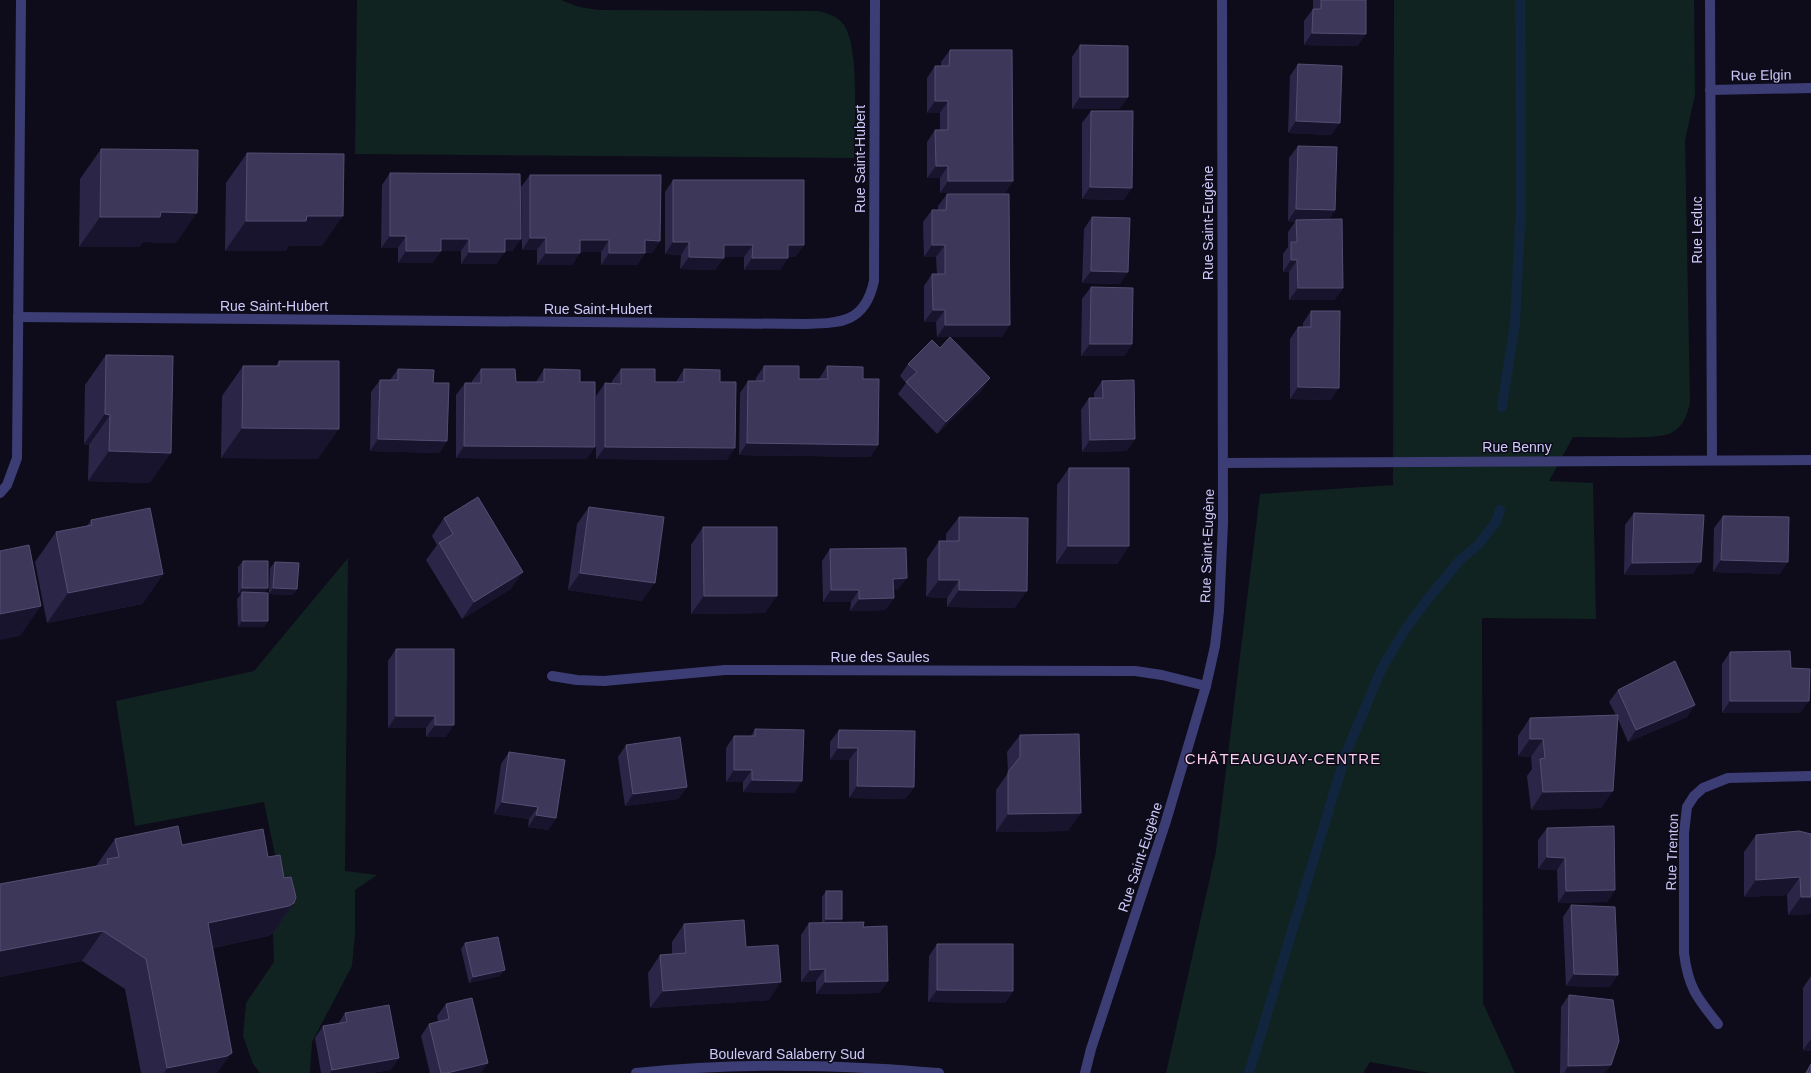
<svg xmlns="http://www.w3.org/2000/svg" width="1811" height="1073" font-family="Helvetica,sans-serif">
	<rect width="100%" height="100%" fill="#0e0c1a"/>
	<!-- green -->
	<g fill="#102321">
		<path d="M357,0H561L579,7L599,10L818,11C827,13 838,16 844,25C860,49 854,126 854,158L355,154Z"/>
		<path d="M1394,0H1694L1695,95L1685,140L1690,403C1687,416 1683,427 1671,433C1660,440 1590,437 1573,437L1549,481L1593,483L1596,619L1482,618L1483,1003L1515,1073H1430L1370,1062L1363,1073H1166L1216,851L1260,494L1393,485Z"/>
		<path d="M348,558L345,871L377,875L355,890V934L352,966L312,1042L310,1073H260L253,1064L243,1036L246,1003L274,962L273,933L279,874L264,802L135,826L116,701L254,671Z"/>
	</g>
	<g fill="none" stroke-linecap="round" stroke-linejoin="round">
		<!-- stream -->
		<g stroke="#11263e" stroke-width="10">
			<path d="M1502,407L1515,323L1521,206L1520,0"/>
			<path d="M1249,1073L1346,753L1382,668L1405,630L1427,600L1460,560L1479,544L1496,522L1500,510"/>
		</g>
		<!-- minor -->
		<g stroke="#3c3d74" stroke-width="10">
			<path d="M1710,0L1712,460"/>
			<path d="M1710,90L1811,88"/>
			<path d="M18,317L805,324C841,323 865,323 874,281L875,0"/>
			<path d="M1223,463L1811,460"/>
			<path d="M0,493L7,485L17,458L21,0"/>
			<path d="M552,676L577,680L604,681L725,670L1135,671L1162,675L1206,686"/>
			<path d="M1718,1024C1697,998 1688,987 1684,953V833L1687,807L1694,796L1703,788L1728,778L1811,776"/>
		</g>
		<!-- tertiary -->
		<g stroke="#3c3d74" stroke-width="10">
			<path d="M636,1073C718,1064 802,1064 884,1069C902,1070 921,1072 939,1073"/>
			<path d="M1085,1073L1091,1049L1166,821L1206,686L1215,646L1219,611L1223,523L1222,0"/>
		</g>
	</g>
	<!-- wall -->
	<g fill="#2b2647">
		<path d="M1313,0H1366V34L1357,46L1304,45V21L1313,9Z"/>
		<path d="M1080,45L1128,97L1119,109H1072V57Z"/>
		<path d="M950,50L1013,181L1005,193H940V178H927V142L935,130H940V113H927V78L935,66H941V62Z"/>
		<path d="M1298,64L1331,135L1288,133L1290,76Z"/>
		<path d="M1091,111L1124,200L1082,199V123Z"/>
		<path d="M1298,146L1335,210L1329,219L1343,288L1334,300H1289V272H1283V254L1288,247V232L1295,222L1288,221L1289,158Z"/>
		<path d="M101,149L176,243L143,242L139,247H79L80,179Z"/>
		<path d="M247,153L322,246H289L285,251H225L226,183Z"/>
		<path d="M390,173L521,239L512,251H505L496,264H461V251H441L432,263H398V248H381L382,185Z"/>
		<path d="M530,175L660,241L652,253H645L637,265H601V252H580L572,265H537V250H522L521,187Z"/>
		<path d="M673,180L804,245L795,257H788L780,270H744V257H724L715,270L680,269L681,255L665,254V192Z"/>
		<path d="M947,194L1002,337H937L936,322H924V286L932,274H937L936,257H924L923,222L932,210H938V206Z"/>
		<path d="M1092,217L1120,284L1082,283L1084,229Z"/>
		<path d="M1091,287L1132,344L1124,356H1081L1082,299Z"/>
		<path d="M1311,311L1331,400L1290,399V339L1298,327H1303V323Z"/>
		<path d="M106,355L150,483L88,481L89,445L84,444L85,385Z"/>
		<path d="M279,361L318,459L221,458L222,396L243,366H276Z"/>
		<path d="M908,364L982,390L937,434L898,394L906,383L900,376Z"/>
		<path d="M764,366L799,379H819L827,366L863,379L878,445L870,457L739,455L740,393L748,381H756V378Z"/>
		<path d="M398,369L433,383L447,441L439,453L370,451L371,392L380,380H390Z"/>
		<path d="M481,369L516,382H536L544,369L580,382L587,459L456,458V395L465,383H472V381Z"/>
		<path d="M621,369L655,382H676L684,369L720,382L727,460L596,459V396L605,383L612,384V381Z"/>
		<path d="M1102,381L1135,439L1126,451L1082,452L1081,410L1089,398H1094V393Z"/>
		<path d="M1069,468L1129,546L1117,564H1056L1057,485Z"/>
		<path d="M589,507L642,601L568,590L577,524Z"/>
		<path d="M1634,513L1693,574L1624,575L1625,525Z"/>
		<path d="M1723,516L1780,574L1713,572L1714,528Z"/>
		<path d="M959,517L1015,608L947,607V598L926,597L927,559L939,541H946V534Z"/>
		<path d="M444,518L511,589L462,619L426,560L437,545L432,536Z"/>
		<path d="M91,520L163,574L142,604L47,623L35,562L56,532L87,526Z"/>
		<path d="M703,527L765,613L691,614V545Z"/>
		<path d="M830,549L898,590H893L894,598L885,610L850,611L851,602H823L822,561Z"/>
		<path d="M243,561L265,593L268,621L264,627H238L237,599L241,594H238V567Z"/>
		<path d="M275,562L297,589L292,595L269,594L270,568Z"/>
		<path d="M396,649L446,737H426V728H388V661Z"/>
		<path d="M1730,652L1791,668L1800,713H1722V664Z"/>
		<path d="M1618,690L1687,717L1628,742L1618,719L1601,808L1531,810L1527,776L1532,769L1531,757L1518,756V736L1530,718L1616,715L1609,702Z"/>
		<path d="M755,729L802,781L794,793L743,792V782H726V748L734,736H751Z"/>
		<path d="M839,730L914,787L905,799L849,798V760H830V742Z"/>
		<path d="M1020,735L1068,831L996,832V790L1008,773L1007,752Z"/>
		<path d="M626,745L687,787L678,799L625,806L618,757Z"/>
		<path d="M509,752L556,818L548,830L528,827L529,819L494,814L501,764Z"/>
		<path d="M1547,828L1615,890L1607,902L1558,903L1557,870L1538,869V840Z"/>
		<path d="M1799,831L1811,914L1788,915L1787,895L1744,897V852L1756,835Z"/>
		<path d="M115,839L182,845L268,857L284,878L294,903L273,933L268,936L213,948L217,1073H141L125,989L82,961L0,977V884L96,866Z"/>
		<path d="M826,891L842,919L840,923L863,927L888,981L879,993L816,994V981L801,982V935L809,923H822V897Z"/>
		<path d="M1571,905L1610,987L1566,986L1563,917Z"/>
		<path d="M684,924L746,947L769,1000L650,1008L648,973L660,955L672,954V942Z"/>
		<path d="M465,943L500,976L469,983L461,949Z"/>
		<path d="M937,944L1013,991L1005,1003L928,1002L929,956Z"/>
		<path d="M1811,976V1051L1803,1050V988Z"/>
		<path d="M1569,995L1605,1073H1560L1561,1007Z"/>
		<path d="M446,1004L481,1073H430L421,1036L429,1024L438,1021L437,1016Z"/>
		<path d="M345,1013L399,1058L390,1070L372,1073H321L315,1038L323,1026L338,1024Z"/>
	</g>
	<!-- shaded-wall -->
	<g fill="#18142d">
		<path d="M1312,33L1366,34L1357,46L1304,45Z"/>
		<path d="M1080,97H1128L1119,109H1072Z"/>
		<path d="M935,101H948L940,113H927Z"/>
		<path d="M1296,121L1340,123L1331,135L1288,133Z"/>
		<path d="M936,166H948L940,178H927Z"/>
		<path d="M948,181H1013L1005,193H940Z"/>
		<path d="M1090,187L1132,188L1124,200L1082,199Z"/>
		<path d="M1296,209L1335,210L1327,222L1296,220L1295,222L1288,221Z"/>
		<path d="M161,212L197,213L176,243L143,242L139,247H79L100,217Z"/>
		<path d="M307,216H343L322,246H289L285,251H225L246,221Z"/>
		<path d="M390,236H406L398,248H381Z"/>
		<path d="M530,238H546L537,250H522Z"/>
		<path d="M441,239H469L461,251H432Z"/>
		<path d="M505,239H521L512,251H497Z"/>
		<path d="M580,240H609L601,252H572Z"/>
		<path d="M645,240L660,241L652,253L636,252Z"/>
		<path d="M673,242H689L681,255L665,254Z"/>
		<path d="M724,245H753L744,257H715Z"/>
		<path d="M788,245H804L795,257H780Z"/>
		<path d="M932,245H945L936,257H924Z"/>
		<path d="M406,251H441L432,263H398Z"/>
		<path d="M469,252H505L496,264H461Z"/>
		<path d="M546,253H580L572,265H537Z"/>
		<path d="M609,253H645L637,265H601Z"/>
		<path d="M689,257L724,258L715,270L680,269Z"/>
		<path d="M752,258H788L780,270H744Z"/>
		<path d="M1291,260H1297L1289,272H1283Z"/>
		<path d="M1091,271L1128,272L1120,284L1082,283Z"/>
		<path d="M1298,288H1343L1334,300H1289Z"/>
		<path d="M933,310H945L936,322H924Z"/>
		<path d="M945,325H1010L1002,337H937Z"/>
		<path d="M1090,344H1132L1124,356H1081Z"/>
		<path d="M990,378L982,390L937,434L946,422Z"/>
		<path d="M1298,387L1339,388L1331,400L1290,399Z"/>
		<path d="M105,414L110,415L89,445L84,444Z"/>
		<path d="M242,428L339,429L318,459L221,458Z"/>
		<path d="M378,439L447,441L439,453L370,451Z"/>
		<path d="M1135,439L1126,451L1082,452L1090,440Z"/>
		<path d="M747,443L878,445L870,457L739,455Z"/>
		<path d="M464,446L595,447L587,459L456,458Z"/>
		<path d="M605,447L735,448L727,460L596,459Z"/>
		<path d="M109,451L171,453L150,483L88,481Z"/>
		<path d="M1068,546H1129L1117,564H1056Z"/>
		<path d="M1721,560L1788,562L1780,574L1713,572Z"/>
		<path d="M1701,562L1693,574L1624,575L1632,563Z"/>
		<path d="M523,572L511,589L462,619L474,602Z"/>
		<path d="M580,573L655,583L642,601L568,590Z"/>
		<path d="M163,574L142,604L47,623L68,593Z"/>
		<path d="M907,578L898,590L885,591L893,579Z"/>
		<path d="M939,580H959L947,598L926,597Z"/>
		<path d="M242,588H268L264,594L242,592L241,594H238Z"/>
		<path d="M273,588L297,589L292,595L269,594Z"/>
		<path d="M831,590H859L851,602H823Z"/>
		<path d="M959,590L1027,591L1015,608L947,607Z"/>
		<path d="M704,596H777L765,613L691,614Z"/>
		<path d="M894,598L885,610L850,611L859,599Z"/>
		<path d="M41,606L20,636L0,640V614Z"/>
		<path d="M242,621H268L264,627H238Z"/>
		<path d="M1730,701H1809L1800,713H1722Z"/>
		<path d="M1695,705L1687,717L1628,742L1636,730Z"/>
		<path d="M396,716H435L426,728H388Z"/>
		<path d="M435,725H454L446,737H426Z"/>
		<path d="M1530,739H1543L1531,757L1518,756Z"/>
		<path d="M838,748H858L849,760H830Z"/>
		<path d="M734,770H752L743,782H726Z"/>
		<path d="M752,780L802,781L794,793L743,792Z"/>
		<path d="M857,786L914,787L905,799L849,798Z"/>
		<path d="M687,787L678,799L625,806L633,794Z"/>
		<path d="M1613,791L1601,808L1531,810L1543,792Z"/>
		<path d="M502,802L538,807L529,819L494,814Z"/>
		<path d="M1081,813L1068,831L996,832L1008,814Z"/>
		<path d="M536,815L556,818L548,830L528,827Z"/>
		<path d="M1547,857L1565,858L1557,870L1538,869Z"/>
		<path d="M1800,877L1787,895L1744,897L1756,880Z"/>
		<path d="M1615,890L1607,902L1558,903L1566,891Z"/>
		<path d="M1801,897H1811V914L1788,915Z"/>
		<path d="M294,903L273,933L268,936L187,953L208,923Z"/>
		<path d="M826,919H842L838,926L822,925Z"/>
		<path d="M103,931L82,961L0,977V951Z"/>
		<path d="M825,969L816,981L801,982L810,970Z"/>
		<path d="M505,970L500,976L469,983L473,977Z"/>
		<path d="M1574,974L1618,975L1610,987L1566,986Z"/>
		<path d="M888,981L879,993L816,994L825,982Z"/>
		<path d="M781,982L769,1000L650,1008L663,991Z"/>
		<path d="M937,990L1013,991L1005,1003L928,1002Z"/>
		<path d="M1811,1039V1051L1803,1050Z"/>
		<path d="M232,1053L217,1073H164L167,1068Z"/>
		<path d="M399,1058L390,1070L372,1073H330L332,1070Z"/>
		<path d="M488,1063L481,1073H447Z"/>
		<path d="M1611,1065L1605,1073H1564L1568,1066Z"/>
	</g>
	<!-- building -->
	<g fill="#3d385a" stroke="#534f73">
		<path d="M1321,0H1366V34L1312,33L1313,9H1321Z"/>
		<path d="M1080,45L1128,46V97H1080Z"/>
		<path d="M950,50H1012L1013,181H948V166H936L935,130H948V101H935V66H949Z"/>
		<path d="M1298,64L1342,66L1340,123L1296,121Z"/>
		<path d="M1091,111H1133L1132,188L1090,187Z"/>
		<path d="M1298,146L1337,147L1335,210L1296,209Z"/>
		<path d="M101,149L198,150L197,213L161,212L160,217H100Z"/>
		<path d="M247,153L344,154L343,216H307L306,221H246Z"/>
		<path d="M390,173L520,174L521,239H505V252H469V239H441V251H406V236H390Z"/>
		<path d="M530,175H661L660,241L645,240V253H609V240H580V253H546V238H530Z"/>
		<path d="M673,180H804V245H788V258H752L753,245H724V258L689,257V242H673Z"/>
		<path d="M947,194H1009L1010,325H945V310H933L932,274H945V245H932V210H946Z"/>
		<path d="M1092,217L1130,218L1128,272L1091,271Z"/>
		<path d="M1342,219L1343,288H1298L1297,260H1291V242H1297L1296,220Z"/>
		<path d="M1091,287L1133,288L1132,344H1090Z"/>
		<path d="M1311,311H1340L1339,388L1298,387V327H1311Z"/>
		<path d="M950,337L990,378L946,422L906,382L917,372L908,364L932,340L940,348Z"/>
		<path d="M106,355L173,356L171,453L109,451L110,415L105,414Z"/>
		<path d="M279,361H339V429L242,428L243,366H279Z"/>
		<path d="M764,366H799V379H828L827,366L863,367V379H879L878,445L747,443L748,381H764Z"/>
		<path d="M398,369L434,370L433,383H449L447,441L378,439L380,380H398Z"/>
		<path d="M481,369H515L516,382H544V369L580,370V382H595V447L464,446L465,383H481Z"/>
		<path d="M621,369H655V382H684V369L720,370V382H736L735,448L605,447V383L621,384Z"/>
		<path d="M1134,380L1135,439L1090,440L1089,398H1103L1102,381Z"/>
		<path d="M1069,468H1129V546H1068Z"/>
		<path d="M478,497L523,572L474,602L439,543L453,534L444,518Z"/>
		<path d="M589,507L664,517L655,583L580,573Z"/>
		<path d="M150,508L163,574L68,593L56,532L92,525L91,520Z"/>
		<path d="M1634,513L1704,515L1701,562L1632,563Z"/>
		<path d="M1723,516L1789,517L1788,562L1721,560Z"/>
		<path d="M959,517L1028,518L1027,591L959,590V580H939V541H959Z"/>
		<path d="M703,527H777V596H704Z"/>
		<path d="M29,545L41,606L0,614V551Z"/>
		<path d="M906,548L907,578L893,579L894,598L859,599V590H831L830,549Z"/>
		<path d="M243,561H268V588H242Z"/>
		<path d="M275,562L299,563L297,589L273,588Z"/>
		<path d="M242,592L268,593V621H242Z"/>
		<path d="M396,649H454V725H435V716H396Z"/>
		<path d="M1790,651L1791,668L1810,669L1809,701H1730V652Z"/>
		<path d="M1675,661L1695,705L1636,730L1618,690Z"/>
		<path d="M1618,715L1613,791L1543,792L1540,759L1545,758L1543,739H1530V718Z"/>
		<path d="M755,729L804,730L802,781L752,780V770H734V736H755Z"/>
		<path d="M839,730L915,731L914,787L857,786L858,748H838Z"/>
		<path d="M1079,734L1081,813L1008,814V772L1020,757V735Z"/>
		<path d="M680,737L687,787L633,794L626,745Z"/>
		<path d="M509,752L565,760L556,818L536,815L538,807L502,802Z"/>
		<path d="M178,826L182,845L263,829L268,857L280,855L284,878L291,877L296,897L294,903L289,906L208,923L232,1053L227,1056L167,1068L146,959L103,931L0,951V884L108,864L107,859L119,857L115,839Z"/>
		<path d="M1614,826L1615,890L1566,891L1565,858L1547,857V828Z"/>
		<path d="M1799,831L1811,834V897H1801L1800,877L1756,880V835Z"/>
		<rect x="826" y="891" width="16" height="28"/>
		<path d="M1571,905L1615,907L1618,975L1574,974Z"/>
		<path d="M744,920L746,947L778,945L781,982L663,991L660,955L686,953L684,924Z"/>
		<path d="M864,922L863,927L887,926L888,981L825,982V969L810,970L809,923Z"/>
		<path d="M498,937L505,970L473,977L465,943Z"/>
		<path d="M937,944H1013V991L937,990Z"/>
		<path d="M1569,995L1613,1000L1619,1041L1611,1065L1568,1066Z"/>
		<path d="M472,998L488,1063L447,1073H441L429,1024L449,1019L446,1004Z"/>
		<path d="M389,1005L399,1058L332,1070L323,1026L347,1022L345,1013Z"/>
		<path d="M1811,1064V1073H1806Z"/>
	</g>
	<g text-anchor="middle" stroke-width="3" stroke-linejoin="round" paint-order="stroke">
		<!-- street labels -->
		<g font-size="14" fill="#cdcafa" stroke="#0e0c1a">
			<text transform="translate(1761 75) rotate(-1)" y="5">Rue Elgin</text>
			<text transform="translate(860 159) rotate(-90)" y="5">Rue Saint-Hubert</text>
			<text transform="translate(1208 223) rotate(-90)" y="5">Rue Saint-Eugène</text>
			<text transform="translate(1697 230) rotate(-90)" y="5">Rue Leduc</text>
			<text x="274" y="311">Rue Saint-Hubert</text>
			<text x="598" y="314">Rue Saint-Hubert</text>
			<text x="1517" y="452">Rue Benny</text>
			<text transform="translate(1207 546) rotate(-88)" y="5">Rue Saint-Eugène</text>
			<text x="880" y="662">Rue des Saules</text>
			<text transform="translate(1672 852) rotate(-88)" y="5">Rue Trenton</text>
			<text transform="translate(1140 857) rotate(-72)" y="5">Rue Saint-Eugène</text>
			<text x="787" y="1059">Boulevard Salaberry Sud</text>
		</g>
		<!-- neighbourhood labels -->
		<g font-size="15" letter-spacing="1" fill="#faccec" stroke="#0e0c1a">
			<text x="1283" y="764">CHÂTEAUGUAY-CENTRE</text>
		</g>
	</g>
</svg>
